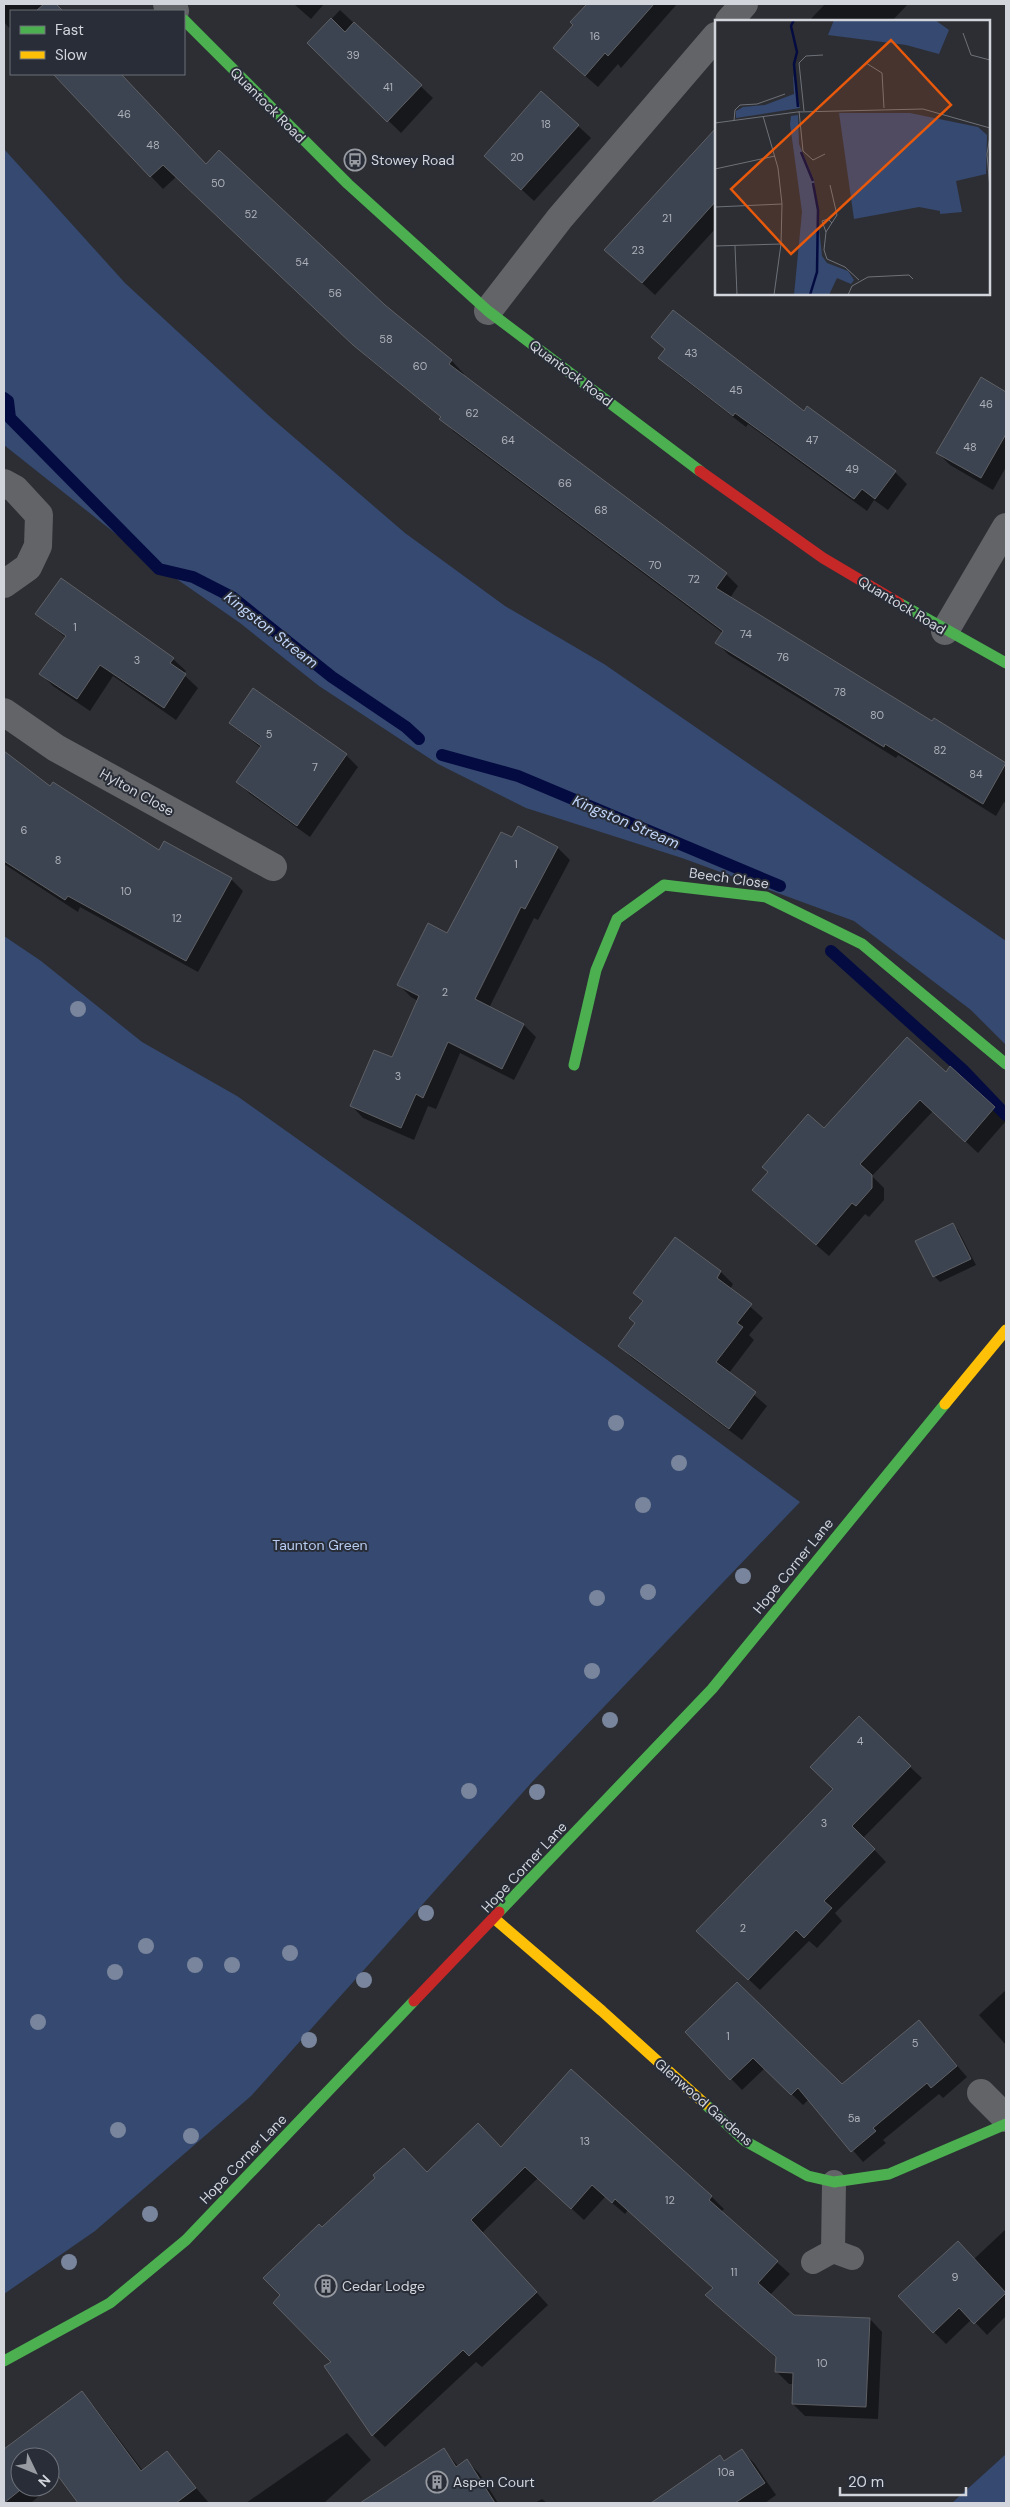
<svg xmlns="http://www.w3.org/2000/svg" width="1010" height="2507" font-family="'DM Sans',sans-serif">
	<rect width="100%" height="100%" fill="#2c2e34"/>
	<!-- green -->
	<g fill="#364970">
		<path d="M4,149L125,283L268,415L405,533L505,606L604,664L1006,941V1045L971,1010L854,921L682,858L526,808L438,764L319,686L240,623L145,557L4,445Z"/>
		<path d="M4,936L41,961L142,1042L237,1096L606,1359L800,1502L533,1781L251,2096L95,2231L4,2294Z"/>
		<path d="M1006,2454V2503H952Z"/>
	</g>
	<!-- shadow -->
	<g fill="#0007">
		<path d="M4,4H53L60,11H11V30L4,22Z"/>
		<path d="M294,4H324L311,19Z"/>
		<path d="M589,4H677L621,68L618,64L598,87L567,60L575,25L572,22Z"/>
		<path d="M825,4H908L892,21H809Z"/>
		<path d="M340,10L433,98L401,133L309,43Z"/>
		<path d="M53,74H119L206,165L452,361L464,374L462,376L726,574L738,586L730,598L933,723L934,720L1006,764V803L1004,802L996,816L898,755L896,758L729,655L717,643L723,633L453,431L442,418L367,357L176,177L163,189Z"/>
		<path d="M578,126L591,138L534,201L485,156Z"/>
		<path d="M716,128V228L655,295L606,250Z"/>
		<path d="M653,337L804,413L895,472L907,484L888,510L874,500L867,511L748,424L746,427L672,370L660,358L666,350Z"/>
		<path d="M981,379L1006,393V467L993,490L950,465L938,453Z"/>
		<path d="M37,614L173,659L186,671L183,674L198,688L176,720L113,676L90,711L53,686L41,674L66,638Z"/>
		<path d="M230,723L346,755L358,767L310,837L250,794L237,781L261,748Z"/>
		<path d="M4,753L51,787L160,852L231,879L243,891L198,972L80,907L78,912L4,864Z"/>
		<path d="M518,827L558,848L570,860L538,920L534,918L489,1008L524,1025L536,1037L514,1080L460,1053L436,1109L428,1106L414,1140L363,1118L351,1105L393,1059L418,1001L411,997L399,985L447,935Z"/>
		<path d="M950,1068L1006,1121L978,1153L933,1111L872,1176L884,1188V1200L869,1217L865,1214L829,1256L766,1202L824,1130L946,1073Z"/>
		<path d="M952,1224L958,1230L976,1265L940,1282L934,1276Z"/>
		<path d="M675,1238L721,1272L733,1284L730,1289L763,1318L749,1335L754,1340L729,1373L767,1406L742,1440L632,1358L620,1346L637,1324L643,1302L634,1293Z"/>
		<path d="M910,1767L922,1778L863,1838L886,1862L835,1913L842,1921L817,1948L809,1941L760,1990L710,1943L835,1789Z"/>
		<path d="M1006,1990V2045L979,2015Z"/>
		<path d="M919,2022L967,2077L943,2098L939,2094L883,2140L886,2143L863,2162L809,2099L803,2105L765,2068L742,2090L687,2033L842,2085Z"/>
		<path d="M572,2071L712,2197L724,2209L721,2212L790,2274L770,2295L794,2316L870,2319L882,2332L878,2419L805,2416L793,2404L794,2384H789L777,2372V2359L707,2295L714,2288L628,2210L625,2214L605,2197L584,2220L538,2178L482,2233L548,2305L482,2367L476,2362L385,2447L373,2435L333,2362L282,2295L322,2229L428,2174L501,2148Z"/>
		<path d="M1006,2229V2316L987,2335L972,2319L946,2344L934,2332L974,2259Z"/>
		<path d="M81,2393L93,2405L143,2471L166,2453L209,2503H116L101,2485L60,2477L50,2486V2457H20V2487H49L31,2503H4V2452Z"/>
		<path d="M347,2433L371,2460L324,2503H246Z"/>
		<path d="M444,2450L458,2466L467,2461L479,2473L498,2503H367L365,2501Z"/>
		<path d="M741,2450L754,2463L776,2495L765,2503H656L720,2456L725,2462Z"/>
		<path d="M542,2499L547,2503H535Z"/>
	</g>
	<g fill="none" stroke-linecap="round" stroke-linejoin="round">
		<!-- stream -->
		<g stroke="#040b41" stroke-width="12">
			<path d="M4,398L8,401L10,418L159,569L193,577L232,597L332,677L406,727L419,739"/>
			<path d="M442,755L518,776L780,886"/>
			<path d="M831,951L963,1070L1006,1115"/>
		</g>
	</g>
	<!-- building -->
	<g fill="#3d4451" stroke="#5e6064">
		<path d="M44,4H56L63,11H36Z"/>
		<path d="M587,4H654L608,56L605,53L585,76L553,48L573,25L570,22Z"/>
		<path d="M331,18L345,32L354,22L422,85L387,122L307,43Z"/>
		<path d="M53,74H121L206,164L219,150L385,305L452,360L449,364L727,573L716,588L932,721L934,718L1006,763L983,804L885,744L884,747L715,643L723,631L439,419L441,417L353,345L163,165L150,177Z"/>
		<path d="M541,91L579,125L521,190L484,156Z"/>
		<path d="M716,128V201L642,283L604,250Z"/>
		<path d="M673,310L804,411L807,406L896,471L875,499L862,489L854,499L735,413L733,416L658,358L665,349L651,337Z"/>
		<path d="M981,377L1006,392V434L981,478L936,453Z"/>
		<path d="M61,578L174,658L170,663L186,674L164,708L100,665L77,699L39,674L66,636L35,614Z"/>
		<path d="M253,688L347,754L297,826L236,782L261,746L229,723Z"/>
		<path d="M4,751L50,786L53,782L159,850L164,841L232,878L186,961L68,896L65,900L4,861Z"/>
		<path d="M518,826L558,847L525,909L521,907L475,999L524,1024L502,1069L448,1042L423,1098L416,1094L401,1128L350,1106L374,1050L392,1057L419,996L397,985L428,923L447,933L501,832L512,837Z"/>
		<path d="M907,1037L946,1072L950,1066L995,1107L965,1142L920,1100L860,1164L872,1175V1188L856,1206L852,1203L816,1245L752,1190L768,1172L762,1167L808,1114L824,1128Z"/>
		<path d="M953,1223L971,1259L933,1277L915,1241Z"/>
		<path d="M675,1237L721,1271L717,1278L752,1304L737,1323L743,1327L716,1362L756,1392L729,1429L618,1346L635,1323L629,1318L643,1301L633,1293Z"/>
		<path d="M859,1716L911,1766L852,1826L875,1849L824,1901L832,1908L804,1938L796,1930L748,1980L696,1931L833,1789L810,1767Z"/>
		<path d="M737,1982L842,2084L919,2020L957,2066L931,2088L927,2083L873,2128L876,2131L851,2152L798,2088L791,2095L753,2058L730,2080L685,2032Z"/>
		<path d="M571,2069L712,2196L709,2200L778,2261L758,2283L794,2315L870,2318L866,2407L792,2404L793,2373L775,2372L776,2357L705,2295L713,2288L615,2199L612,2203L592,2185L571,2209L525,2167L471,2220L537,2292L469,2356L463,2350L372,2436L324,2366L331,2362L273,2303L280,2295L263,2278L319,2224L322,2227L375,2178L373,2175L404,2148L427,2172L478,2123L501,2147Z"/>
		<path d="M958,2241L1006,2293L974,2324L959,2308L933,2333L898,2296Z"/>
		<path d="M82,2391L141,2471L167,2451L196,2488L176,2503H78L50,2465V2457H20V2487H24L4,2503V2449Z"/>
		<path d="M444,2448L456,2467L467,2459L495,2503H360Z"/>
		<path d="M742,2449L765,2483L735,2503H651L720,2455L724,2461Z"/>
	</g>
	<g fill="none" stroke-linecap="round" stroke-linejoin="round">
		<!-- lane -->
		<g stroke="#636467" stroke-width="24">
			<path d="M833,2251L834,2182"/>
			<path d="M813,2262L833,2251L852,2258"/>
		</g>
		<!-- street -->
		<g stroke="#636467" stroke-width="28">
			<path d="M167,4L175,11"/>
			<path d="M729,21L744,4"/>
			<path d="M488,311L560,218L716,36"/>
			<path d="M4,483L15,489L39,515L38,546L28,567L4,584"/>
			<path d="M945,631L1006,527"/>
			<path d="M4,712L56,748L273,867"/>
			<path d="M981,2093L1006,2118"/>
		</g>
		<!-- fast -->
		<g stroke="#4caf50" stroke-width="11">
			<path d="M184,20L348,184L488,311L700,471"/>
			<path d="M899,603L1006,663"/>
			<path d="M574,1065L596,970L617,919L664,885L766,897L862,944L1006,1064"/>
			<path d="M499,1912L712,1689L945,1404"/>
			<path d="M705,2104L745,2141L808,2176L834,2182L889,2174L1006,2124"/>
			<path d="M4,2361L110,2303L186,2240L414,2001"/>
		</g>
		<!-- slow -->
		<g stroke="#ffc107" stroke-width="11">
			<path d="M945,1404L1006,1330"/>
			<path d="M495,1919L602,2011L705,2104"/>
		</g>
		<!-- jam -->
		<g stroke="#c62828" stroke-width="11">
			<path d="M700,471L823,558L899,603"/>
			<path d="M414,2001L499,1912"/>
		</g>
	</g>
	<!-- trees -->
	<g fill="#79859c">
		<circle cx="78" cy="1009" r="8"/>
		<circle cx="616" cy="1423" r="8"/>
		<circle cx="679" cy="1463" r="8"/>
		<circle cx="643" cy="1505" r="8"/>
		<circle cx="743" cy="1576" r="8"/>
		<circle cx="648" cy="1592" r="8"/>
		<circle cx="597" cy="1598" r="8"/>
		<circle cx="592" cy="1671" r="8"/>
		<circle cx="610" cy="1720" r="8"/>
		<circle cx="469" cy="1791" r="8"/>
		<circle cx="537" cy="1792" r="8"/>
		<circle cx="426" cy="1913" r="8"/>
		<circle cx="146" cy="1946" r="8"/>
		<circle cx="290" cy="1953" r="8"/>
		<circle cx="195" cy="1965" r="8"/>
		<circle cx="232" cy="1965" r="8"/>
		<circle cx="115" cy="1972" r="8"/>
		<circle cx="364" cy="1980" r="8"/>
		<circle cx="38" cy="2022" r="8"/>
		<circle cx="309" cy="2040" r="8"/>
		<circle cx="118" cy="2130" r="8"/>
		<circle cx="191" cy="2136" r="8"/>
		<circle cx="150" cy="2214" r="8"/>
		<circle cx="69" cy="2262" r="8"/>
	</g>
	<!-- icons -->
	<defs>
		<g id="bus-ring" transform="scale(1.125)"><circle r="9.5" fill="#282d37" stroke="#989ba1" stroke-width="1.5"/><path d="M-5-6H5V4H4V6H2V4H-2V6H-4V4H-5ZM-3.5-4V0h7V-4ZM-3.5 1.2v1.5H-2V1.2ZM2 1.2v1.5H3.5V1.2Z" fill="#989ba1"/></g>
		<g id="building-ring" transform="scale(1.125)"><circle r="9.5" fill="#282d37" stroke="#989ba1" stroke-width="1.5"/><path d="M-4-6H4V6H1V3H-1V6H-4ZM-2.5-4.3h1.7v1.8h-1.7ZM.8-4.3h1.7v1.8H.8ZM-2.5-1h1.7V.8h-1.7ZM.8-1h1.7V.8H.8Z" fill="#989ba1"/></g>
	</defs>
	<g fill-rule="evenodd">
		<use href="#bus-ring" x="355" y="160"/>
		<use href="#building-ring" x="326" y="2286"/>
		<use href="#building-ring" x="437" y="2482"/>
	</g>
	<g text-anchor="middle" stroke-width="4" stroke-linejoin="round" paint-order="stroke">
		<!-- number labels -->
		<g font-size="11" fill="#adb1b9">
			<text x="595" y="40">16</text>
			<text x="353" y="59">39</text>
			<text x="388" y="91">41</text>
			<text x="124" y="118">46</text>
			<text x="546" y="128">18</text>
			<text x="153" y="149">48</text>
			<text x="517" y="161">20</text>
			<text x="218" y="187">50</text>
			<text x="251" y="218">52</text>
			<text x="667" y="222">21</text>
			<text x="638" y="254">23</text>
			<text x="302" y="266">54</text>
			<text x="335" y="297">56</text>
			<text x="386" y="343">58</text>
			<text x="691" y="357">43</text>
			<text x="420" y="370">60</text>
			<text x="736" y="394">45</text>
			<text x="986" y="408">46</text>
			<text x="472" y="417">62</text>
			<text x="508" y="444">64</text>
			<text x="812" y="444">47</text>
			<text x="970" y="451">48</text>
			<text x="852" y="473">49</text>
			<text x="565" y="487">66</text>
			<text x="601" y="514">68</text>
			<text x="655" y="569">70</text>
			<text x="694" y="583">72</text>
			<text x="75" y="631">1</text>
			<text x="746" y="638">74</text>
			<text x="783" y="661">76</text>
			<text x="137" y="664">3</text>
			<text x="840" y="696">78</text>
			<text x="877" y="719">80</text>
			<text x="269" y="738">5</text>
			<text x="940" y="754">82</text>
			<text x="315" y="771">7</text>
			<text x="976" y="778">84</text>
			<text x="24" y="834">6</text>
			<text x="58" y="864">8</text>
			<text x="516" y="868">1</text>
			<text x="126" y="895">10</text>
			<text x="177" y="922">12</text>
			<text x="445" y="996">2</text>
			<text x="398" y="1080">3</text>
			<text x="860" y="1745">4</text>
			<text x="824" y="1827">3</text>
			<text x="743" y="1932">2</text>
			<text x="728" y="2040">1</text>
			<text x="915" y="2047">5</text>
			<text x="854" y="2122">5a</text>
			<text x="585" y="2145">13</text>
			<text x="670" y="2204">12</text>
			<text x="734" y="2276">11</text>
			<text x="955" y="2281">9</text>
			<text x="822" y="2367">10</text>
			<text x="726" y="2476">10a</text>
		</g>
		<!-- street labels -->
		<g font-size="14" fill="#d2d5dc" stroke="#282d37">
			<text transform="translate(268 105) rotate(45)" y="5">Quantock Road</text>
			<text transform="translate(571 373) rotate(37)" y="5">Quantock Road</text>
			<text transform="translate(902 605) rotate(31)" y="5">Quantock Road</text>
			<text transform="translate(137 792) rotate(29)" y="5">Hylton Close</text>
			<text transform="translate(729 878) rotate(8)" y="5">Beech Close</text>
			<text transform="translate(793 1566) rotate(-51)" y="5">Hope Corner Lane</text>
			<text transform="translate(524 1867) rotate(-47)" y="5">Hope Corner Lane</text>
			<text transform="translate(704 2102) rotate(41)" y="5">Glenwood Gardens</text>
			<text transform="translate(243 2159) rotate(-46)" y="5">Hope Corner Lane</text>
		</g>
		<!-- poi labels -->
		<g font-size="14" fill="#d2d5dc" stroke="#282d37" text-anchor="start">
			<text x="371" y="165">Stowey Road</text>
			<text x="342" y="2291">Cedar Lodge</text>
			<text x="453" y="2487">Aspen Court</text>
		</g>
		<!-- park labels -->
		<g font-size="14" fill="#b8ccf1" stroke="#282d37">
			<text x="320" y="1550">Taunton Green</text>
		</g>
		<!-- water labels -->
		<g font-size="15" font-style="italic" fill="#c1d5fa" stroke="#282d37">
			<text transform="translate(271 630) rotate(38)" y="5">Kingston Stream</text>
			<text transform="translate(626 822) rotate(23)" y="5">Kingston Stream</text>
		</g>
	</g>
	<!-- overview -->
	<g transform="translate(715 20)">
		<rect width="275" height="275" fill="#2c2e34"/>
		<path d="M119,0H220L234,10L224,34L191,25L113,15ZM78,53L85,88L21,98V91L28,87L50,85L79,74ZM124,93H195L263,107L272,115L271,154L241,161L247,192L225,194V191L204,187L139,199ZM83,95L84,124L99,160L107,236L112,243L133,251L139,260L136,264L122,258L114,275H79L87,192L75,104L76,96Z" fill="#364970"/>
		<path fill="none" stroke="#040b41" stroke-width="2.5" d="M79,0L76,6L82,32L79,44L83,87M86,132L98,161M95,275L102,252L103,190L98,163"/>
		<path fill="none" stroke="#6e7177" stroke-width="1" d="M248,13L256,35L275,40M151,43L167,53L169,88M84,91L88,131L98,140L110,134M89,91L84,43L91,36L108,35M48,96L63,148L67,184L66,224L59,275M19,101L20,90L25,85L42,84L70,74M0,103L82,92L208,89L275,108M275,116L272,134L275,169M0,149L60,136M115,165L122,195L111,212L109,230L112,239L130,247L144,260M0,187L67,184M111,212L107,201L113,199L117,203M0,226L66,224M20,226L22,275M133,275L137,266L153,257L194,255L198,259"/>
		<path fill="#e8590c" fill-opacity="0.15" stroke="#e8590c" stroke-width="2.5" d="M176,20L236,85L76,234L16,169Z"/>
		<rect width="275" height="275" fill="none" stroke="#d2d5dc" stroke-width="2.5"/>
	</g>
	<!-- border -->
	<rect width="1010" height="2507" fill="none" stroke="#d2d5dc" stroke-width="10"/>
	<!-- legend -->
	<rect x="10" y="10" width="175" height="65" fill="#282d37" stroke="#6c7079"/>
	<rect x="20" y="26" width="25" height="8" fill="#4caf50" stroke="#6c7079"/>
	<text x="55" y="35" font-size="15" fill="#d2d5dc">Fast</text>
	<rect x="20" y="51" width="25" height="8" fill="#ffc107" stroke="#6c7079"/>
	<text x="55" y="60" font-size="15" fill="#d2d5dc">Slow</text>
	<!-- north arrow -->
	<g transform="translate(35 2472) rotate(133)"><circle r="24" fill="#282d37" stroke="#6c7079"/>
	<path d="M0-4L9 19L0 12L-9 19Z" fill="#989ba1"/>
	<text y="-8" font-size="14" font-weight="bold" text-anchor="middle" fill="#d2d5dc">N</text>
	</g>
	<!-- scale -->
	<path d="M840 2487v8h126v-8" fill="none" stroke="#d2d5dc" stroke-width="2.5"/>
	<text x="848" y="2487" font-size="15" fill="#d2d5dc" stroke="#282d37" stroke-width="4" paint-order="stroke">20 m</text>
</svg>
